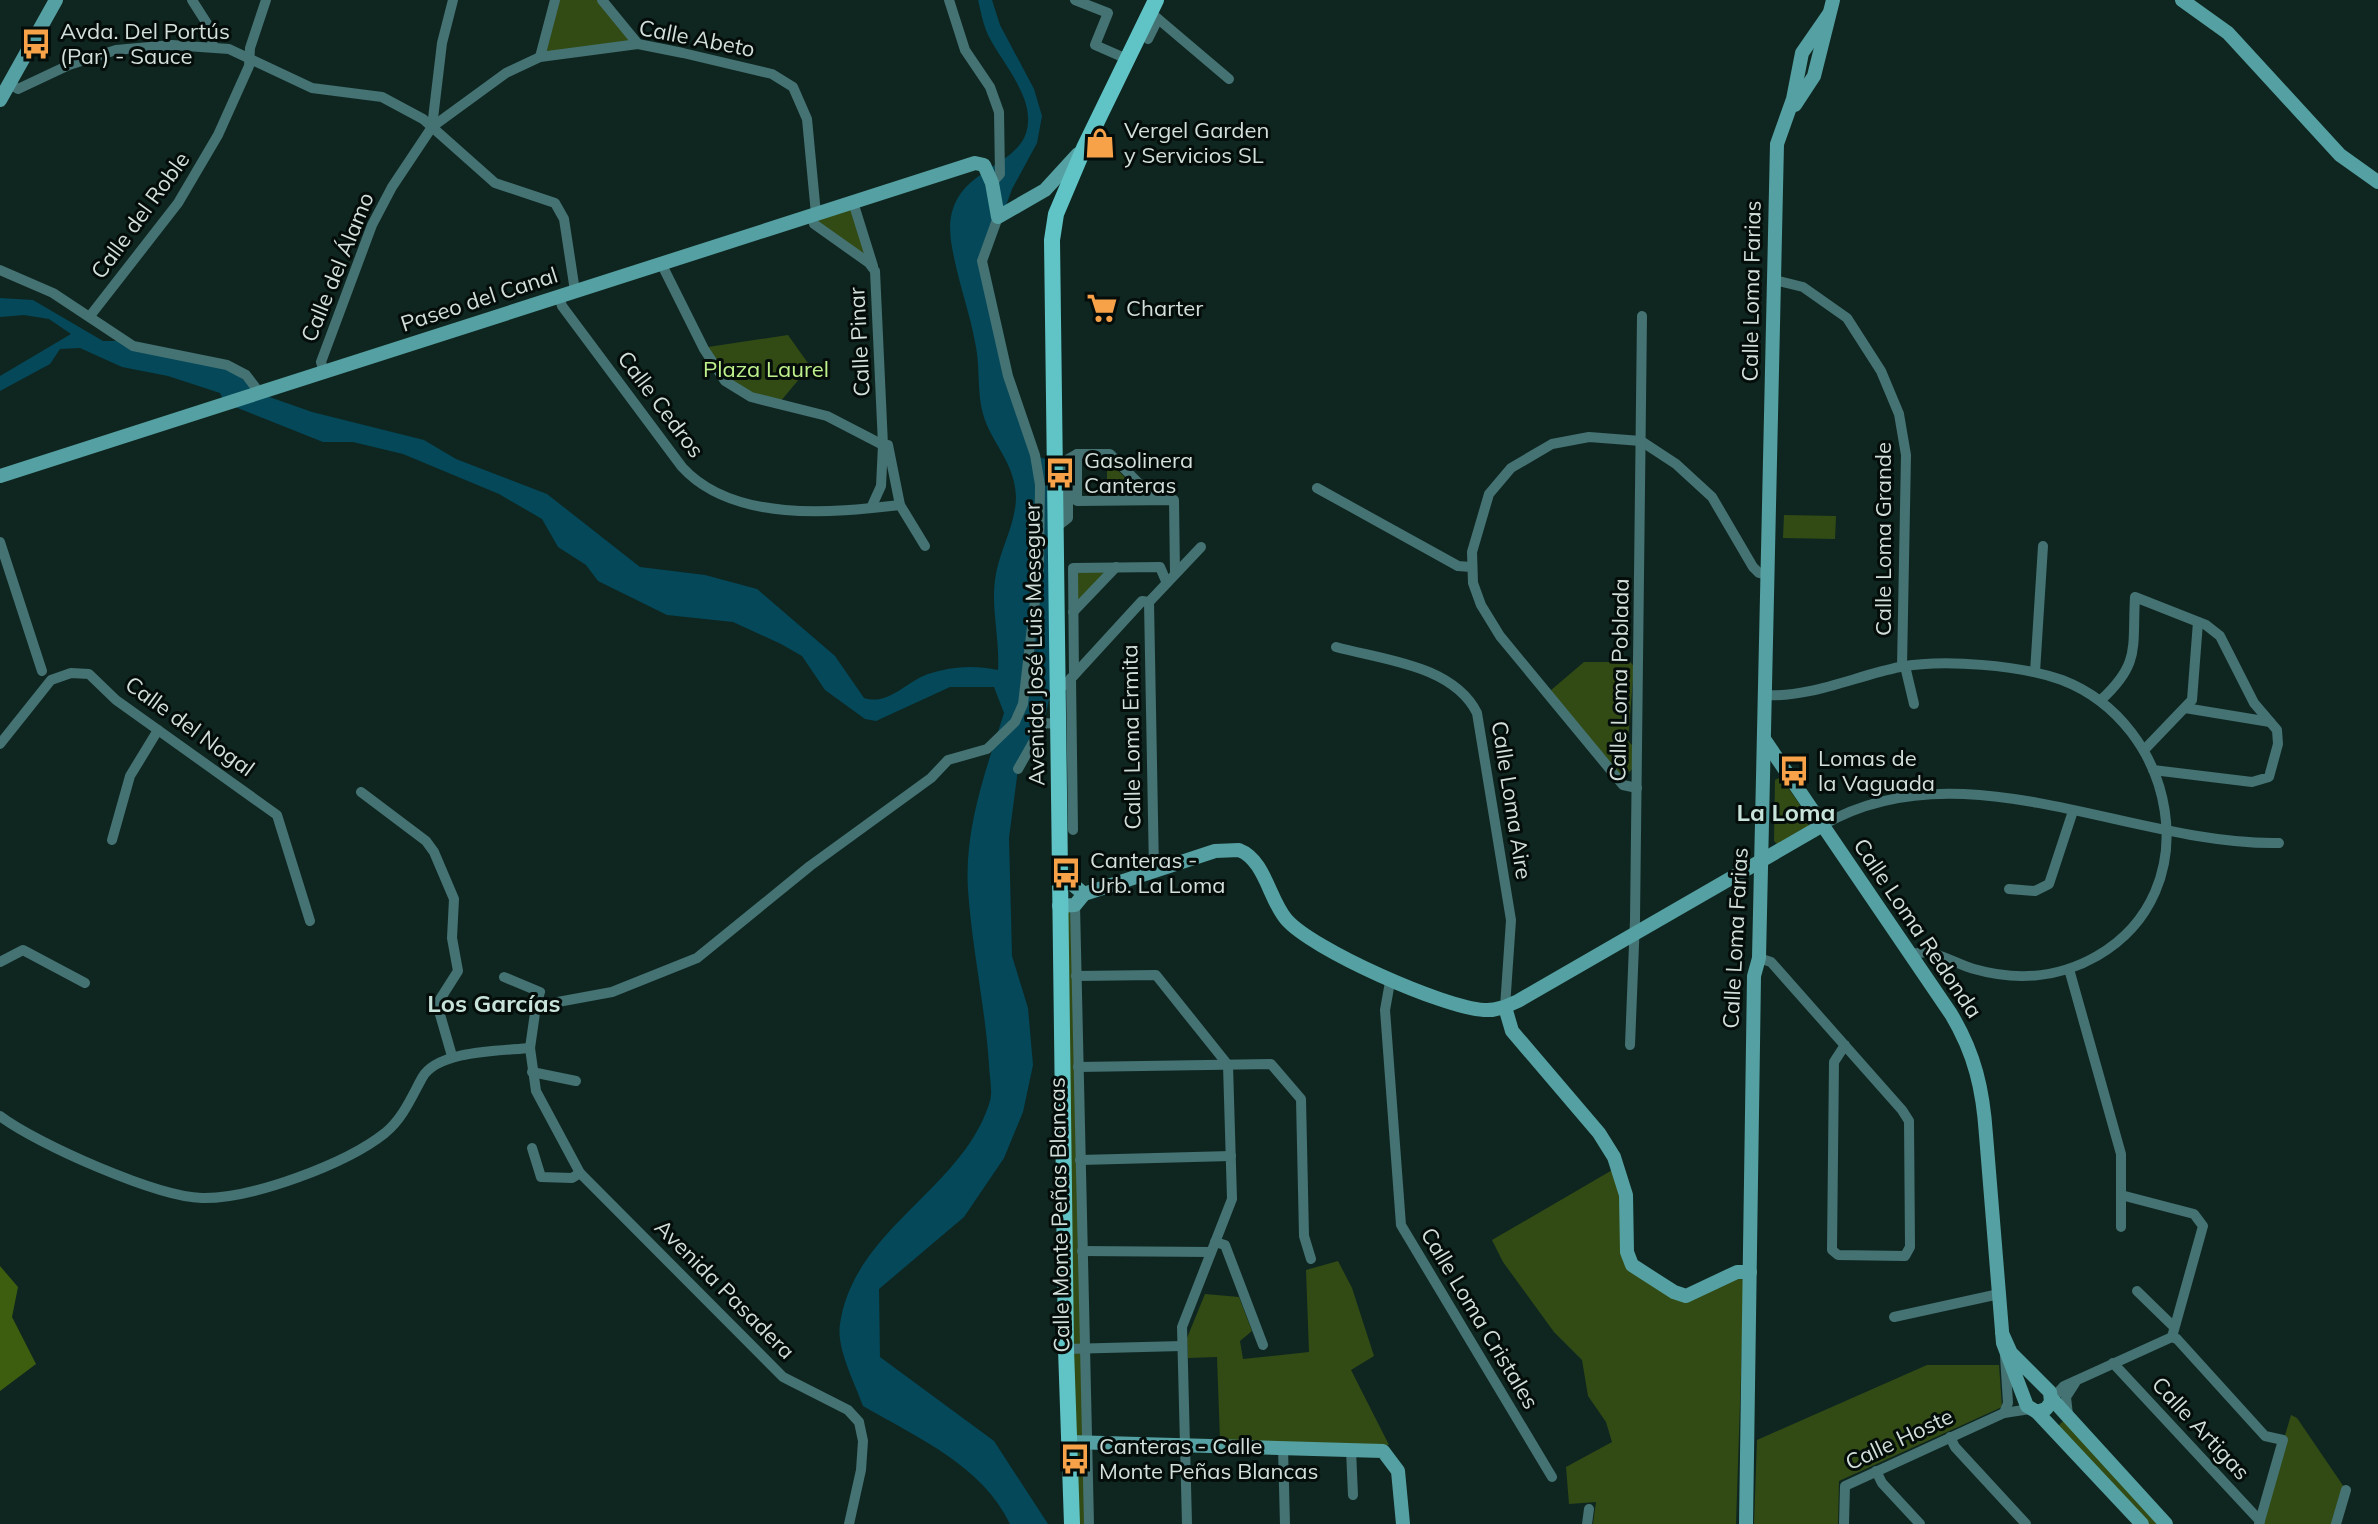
<svg xmlns="http://www.w3.org/2000/svg" width="2378" height="1524" font-family="Mulish,sans-serif">
	<rect width="100%" height="100%" fill="#0f2620"/>
	<!-- green -->
	<g fill="#324b15">
		<path d="M555,0H602L638,44L540,57Z"/>
		<path d="M853,202L875,271L811,215Z"/>
		<path d="M788,335L810,366L780,402L733,387L708,347Z"/>
		<path d="M1107,460L1138,490L1135,494H1107Z"/>
		<path d="M1784,515L1836,516L1835,539L1783,538Z"/>
		<path d="M1116,567L1073,612V568Z"/>
		<path d="M1584,662H1630L1634,666L1628,741L1632,745V769L1628,774L1620,775L1550,691Z"/>
		<path d="M1781,777L1810,820L1808,826L1777,844L1774,841L1775,780Z"/>
		<path d="M1075,905L1089,1524H1072L1059,906Z"/>
		<path d="M1614,1169L1618,1175L1623,1252L1672,1295L1735,1277L1742,1278L1744,1283L1736,1524H1593L1596,1502L1569,1504L1566,1467L1612,1442L1606,1422L1588,1396L1582,1360L1554,1332L1503,1262L1492,1240Z"/>
		<path d="M1338,1261L1352,1288L1374,1356L1351,1370L1389,1445L1220,1440L1217,1357L1188,1358L1187,1338L1205,1294L1239,1297L1252,1331L1240,1341L1243,1359L1309,1352L1306,1270Z"/>
		<path d="M1927,1365H1999L2002,1407L1839,1481L1838,1524H1754L1757,1440Z"/>
		<path d="M2291,1415L2297,1418L2346,1490L2336,1524H2259Z"/>
		<path d="M2064,1420L2166,1524H2142L2056,1428Z"/>
	</g>
	<!-- forest -->
	<path fill="#3d5e0f" d="M0,1266L18,1287L12,1317L36,1364L0,1391Z"/>
	<!-- water -->
	<path fill="#044859" d="M978,0H992L1000,25L1034,89L1042,116L1037,143L1012,189L986,261L1011,374L1039,457L1048,460L1052,685L1044,723L1018,769L1009,838L1012,956L1028,1008L1033,1065L1023,1112L1004,1158L964,1217L879,1289L880,1357L994,1441L1048,1524H1010C982,1465 916,1437 863,1406C855,1383 836,1348 840,1324C854,1228 964,1189 990,1101C993,1090 989,1075 989,1064C985,1006 972,948 968,890C964,828 986,770 1004,713L994,687H950L876,721L865,719L825,690L802,656L781,644L733,622L667,615L598,581L586,565L558,547L542,519L499,494L403,454L353,442H323L225,403L220,393L168,376L122,367L80,348L60,349L50,364L0,391V376L71,334L49,319L24,315L0,317V298L33,300L103,341H125L227,365L258,393L312,412L424,440L456,459L547,494L640,567L705,575L757,589L835,656L864,698C889,706 905,682 928,674C952,666 974,665 998,670C1000,640 991,609 995,580C998,553 1016,525 1016,497C1015,462 991,443 983,414C977,393 980,369 976,347C970,312 956,276 951,241C941,164 1026,173 1028,122C1030,92 1001,61 988,35C983,24 981,12 978,0Z"/>
	<g fill="none" stroke-linecap="round" stroke-linejoin="round">
		<!-- street -->
		<g stroke="#457273" stroke-width="10">
			<path d="M192,0L213,33L212,47"/>
			<path d="M602,0L638,44"/>
			<path d="M949,0L965,50L990,87L999,112L1000,174L992,183"/>
			<path d="M1075,0L1108,13L1095,45L1127,59"/>
			<path d="M1150,12L1229,79"/>
			<path d="M1148,39L1158,19"/>
			<path d="M540,57L555,0"/>
			<path d="M10,84L18,89L69,65L116,50L172,45L229,49L312,88L382,97L423,119L495,183L555,203L564,219L575,291"/>
			<path d="M432,127L506,73L540,57L638,44L683,53L772,74L793,87L807,119L816,214"/>
			<path d="M853,202L873,266"/>
			<path d="M811,215L814,224L869,263L875,271L883,445L881,486L871,508"/>
			<path d="M661,263L704,349L725,381L751,397L827,416L883,445"/>
			<path d="M0,270L53,293L133,346L227,365L246,375L259,392"/>
			<path d="M1774,280L1803,287L1847,318L1881,371L1899,414L1906,455L1902,667"/>
			<path d="M559,296L562,306L682,467C733,523 833,513 900,505"/>
			<path d="M90,316L178,203L218,135L249,66L250,48L266,0"/>
			<path d="M324,372L321,362L372,225L392,187L432,127L442,43L453,0"/>
			<path d="M888,445L900,505L925,546"/>
			<path d="M1077,454V501L1174,500L1175,573"/>
			<path d="M1317,488L1458,566L1471,567"/>
			<path d="M1054,529L1068,518V459L1077,454H1110L1155,500"/>
			<path d="M0,542L42,671"/>
			<path d="M1149,602L1154,871"/>
			<path d="M1073,612L1116,567"/>
			<path d="M1336,647C1383,660 1453,665 1477,713L1511,920L1505,1007"/>
			<path d="M1905,666L1914,704"/>
			<path d="M2035,672L2043,546"/>
			<path d="M1074,675L1073,568L1160,567L1166,581"/>
			<path d="M1071,678L1073,830"/>
			<path d="M1057,685H1065L1142,601L1149,602L1201,547"/>
			<path d="M1764,695C1810,698 1855,676 1900,667C1944,659 2020,665 2062,680C2176,724 2210,891 2097,956C2059,978 2016,981 1974,969C1955,964 1931,946 1911,955"/>
			<path d="M2101,700C2141,663 2132,648 2135,597L2206,625L2220,636L2254,703L2277,730L2278,744L2269,777L2252,782L2153,770"/>
			<path d="M2185,708L2270,722"/>
			<path d="M0,744L51,680L71,673L89,674L116,700L277,815L310,921"/>
			<path d="M2145,749L2192,700L2198,622"/>
			<path d="M1018,769L1044,723L1057,724"/>
			<path d="M1637,788L1623,785L1500,636L1481,605L1473,583L1472,552L1489,494L1511,468L1552,444L1589,437L1641,441L1676,464L1712,497L1753,567L1759,573L1767,575"/>
			<path d="M361,792L426,841L434,852L454,899L452,938L458,971L437,1004L452,1056"/>
			<path d="M1823,825C1962,744 2132,846 2279,843"/>
			<path d="M112,840L130,776L158,730"/>
			<path d="M2009,889L2035,891L2049,884L2073,811"/>
			<path d="M1075,905L1089,1524"/>
			<path d="M1759,958L1771,962L1902,1110L1909,1121L1910,1247L1905,1256L1838,1255L1832,1250L1834,1062L1845,1045"/>
			<path d="M0,962L23,950L85,983"/>
			<path d="M2069,969L2121,1154V1227"/>
			<path d="M1076,976L1156,975L1228,1065L1232,1199L1182,1327L1187,1524"/>
			<path d="M504,977L540,992L536,1006"/>
			<path d="M1390,982L1385,1010L1401,1225L1552,1477"/>
			<path d="M1630,1045L1635,920L1642,316"/>
			<path d="M1078,1067L1271,1064L1301,1099L1304,1236L1311,1259"/>
			<path d="M532,1072L576,1081"/>
			<path d="M0,1116C37,1144 157,1197 202,1198C252,1199 346,1164 385,1133C403,1118 411,1098 422,1078C437,1050 502,1051 530,1048"/>
			<path d="M532,1148L541,1177L572,1178L580,1173"/>
			<path d="M1080,1160L1231,1156"/>
			<path d="M2121,1195L2194,1214L2203,1226L2172,1337"/>
			<path d="M1215,1242L1225,1245L1263,1345"/>
			<path d="M1082,1251L1211,1252"/>
			<path d="M2137,1291L2174,1327"/>
			<path d="M1894,1317L1999,1294"/>
			<path d="M2172,1337L2177,1339L2265,1436L2283,1440L2259,1524"/>
			<path d="M1066,1349L1182,1346"/>
			<path d="M2113,1363L2260,1521"/>
			<path d="M2052,1399L2064,1386L2172,1337"/>
			<path d="M2004,1413L2008,1403L2005,1356"/>
			<path d="M2068,1415L2066,1397L2075,1383"/>
			<path d="M1950,1437L1955,1447L2026,1524"/>
			<path d="M1283,1448L1285,1524"/>
			<path d="M1351,1450L1353,1495"/>
			<path d="M1876,1471L1882,1483L1920,1524"/>
			<path d="M849,1524L861,1470L863,1441L859,1422L848,1410L783,1377L580,1173L536,1091L530,1048L536,1006L612,992L697,958L810,866L931,778L948,760L987,749L1015,722L1023,704L1039,566L1040,485L1035,455L1008,376L982,261L998,217"/>
			<path d="M1587,1524L1589,1509"/>
			<path d="M1844,1524L1845,1486L2004,1413L2030,1409"/>
			<path d="M2336,1524L2346,1490"/>
		</g>
		<!-- secondary -->
		<g stroke="#55a0a2" stroke-width="14">
			<path d="M2182,0L2228,33L2340,155L2378,182"/>
			<path d="M0,100L56,0"/>
			<path d="M1795,105L1814,76L1833,0"/>
			<path d="M0,476L975,163L984,165L992,183L998,217L1045,190L1078,154"/>
			<path d="M1764,739L1951,1014C1975,1054 1983,1090 1986,1135C1992,1204 1997,1274 2003,1343L2027,1406L2037,1412L2046,1409L2051,1402L2050,1392L2011,1353L2002,1333"/>
			<path d="M1058,879H1066L1084,894"/>
			<path d="M1084,894L1215,851L1239,850C1265,860 1269,899 1286,919C1311,949 1444,1008 1484,1010C1496,1011 1507,1006 1518,1001L1823,825"/>
			<path d="M1059,906L1075,905L1084,894"/>
			<path d="M1505,1007L1512,1031L1599,1133L1614,1157L1626,1195L1627,1252L1632,1265L1674,1292L1686,1296L1737,1272H1750"/>
			<path d="M2052,1399L2166,1524"/>
			<path d="M2037,1412L2142,1524"/>
			<path d="M1069,1442L1383,1451L1398,1471L1403,1524"/>
			<path d="M1746,1524L1754,976L1759,958L1777,144L1793,99L1802,53L1829,14"/>
		</g>
		<!-- primary -->
		<path stroke="#60c4c7" stroke-width="16" d="M1072,1524L1066,1349L1052,240L1056,214L1084,148L1156,0"/>
	</g>
	<!-- icons -->
	<defs>
		<g id="bus-bare" transform="scale(2.4)"><path d="M-5-6H5V4H4V6H2V4H-2V6H-4V4H-5ZM-3.5-4V0h7V-4ZM-3.5 1.2v1.5H-2V1.2ZM2 1.2v1.5H3.5V1.2Z" fill="#f7a149" stroke="#050d0a" stroke-width="2.5" paint-order="stroke"/></g>
		<g id="shop-bare" transform="scale(2.4)"><path d="M-5-2.5h2.3a2.7 3.5 0 0 1 5.4 0H5L5.5 6h-11ZM-1.5-2.5h3a1.5 2.3 0 0 0-3 0Z" fill="#f7a149" stroke="#050d0a" stroke-width="2.5" paint-order="stroke"/></g>
		<g id="supermarket-bare" transform="scale(2.4)"><path d="M-6-5.5h2.5l.6 2H6L4.5 2H-2.5L-4.4-4H-6ZM-1.5 3.2a1.3 1.3 0 1 0 .1 0ZM3 3.2a1.3 1.3 0 1 0 .1 0Z" fill="#f7a149" stroke="#050d0a" stroke-width="2.5" paint-order="stroke"/></g>
	</defs>
	<g fill-rule="evenodd">
		<use href="#bus-bare" x="36" y="44"/>
		<use href="#shop-bare" x="1100" y="143"/>
		<use href="#supermarket-bare" x="1102" y="308"/>
		<use href="#bus-bare" x="1060" y="473"/>
		<use href="#bus-bare" x="1794" y="771"/>
		<use href="#bus-bare" x="1066" y="873"/>
		<use href="#bus-bare" x="1075" y="1459"/>
	</g>
	<g text-anchor="middle" stroke-width="6" stroke-linejoin="round" paint-order="stroke">
		<!-- poi labels -->
		<g font-size="22" fill="#d2dfdb" stroke="#050d0a" text-anchor="start">
			<text x="60" y="39">Avda. Del Portús<tspan x="60" dy="25">(Par) - Sauce</tspan></text>
			<text x="1124" y="138">Vergel Garden<tspan x="1124" dy="25">y Servicios SL</tspan></text>
			<text x="1126" y="316">Charter</text>
			<text x="1084" y="468">Gasolinera<tspan x="1084" dy="25">Canteras</tspan></text>
			<text x="1818" y="766">Lomas de<tspan x="1818" dy="25">la Vaguada</tspan></text>
			<text x="1090" y="868">Canteras -<tspan x="1090" dy="25">Urb. La Loma</tspan></text>
			<text x="1099" y="1454">Canteras - Calle<tspan x="1099" dy="25">Monte Peñas Blancas</tspan></text>
		</g>
		<!-- street labels -->
		<g font-size="22" fill="#d2dfdb" stroke="#050d0a">
			<text transform="translate(697 38) rotate(11)" y="8">Calle Abeto</text>
			<text transform="translate(140 215) rotate(-54)" y="8">Calle del Roble</text>
			<text transform="translate(337 267) rotate(-68)" y="8">Calle del Álamo</text>
			<text transform="translate(1751 291) rotate(-89)" y="8">Calle Loma Farias</text>
			<text transform="translate(479 299) rotate(-18)" y="8">Paseo del Canal</text>
			<text transform="translate(859 342) rotate(-93)" y="8">Calle Pinar</text>
			<text transform="translate(661 404) rotate(53)" y="8">Calle Cedros</text>
			<text transform="translate(1883 539) rotate(-90)" y="8">Calle Loma Grande</text>
			<text transform="translate(1034 644) rotate(-91)" y="8">Avenida José Luis Meseguer</text>
			<text transform="translate(1619 680) rotate(-89)" y="8">Calle Loma Poblada</text>
			<text transform="translate(190 726) rotate(36)" y="8">Calle del Nogal</text>
			<text transform="translate(1131 737) rotate(-91)" y="8">Calle Loma Ermita</text>
			<text transform="translate(1512 800) rotate(81)" y="8">Calle Loma Aire</text>
			<text transform="translate(1918 928) rotate(56)" y="8">Calle Loma Redonda</text>
			<text transform="translate(1735 938) rotate(-87)" y="8">Calle Loma Farias</text>
			<text transform="translate(1059 1215) rotate(-91)" y="8">Calle Monte Peñas Blancas</text>
			<text transform="translate(725 1289) rotate(45)" y="8">Avenida Pasadera</text>
			<text transform="translate(1480 1318) rotate(59)" y="8">Calle Loma Cristales</text>
			<text transform="translate(2201 1428) rotate(47)" y="8">Calle Artigas</text>
			<text transform="translate(1899 1439) rotate(-25)" y="8">Calle Hoste</text>
		</g>
		<!-- park labels -->
		<g font-size="22" fill="#bef18b" stroke="#050d0a">
			<text x="766" y="377">Plaza Laurel</text>
		</g>
		<!-- neighbourhood labels -->
		<g font-size="24" font-weight="bold" fill="#c7e3da" stroke="#050d0a">
			<text x="1786" y="821">La Loma</text>
			<text x="494" y="1012">Los Garcías</text>
		</g>
	</g>
</svg>
